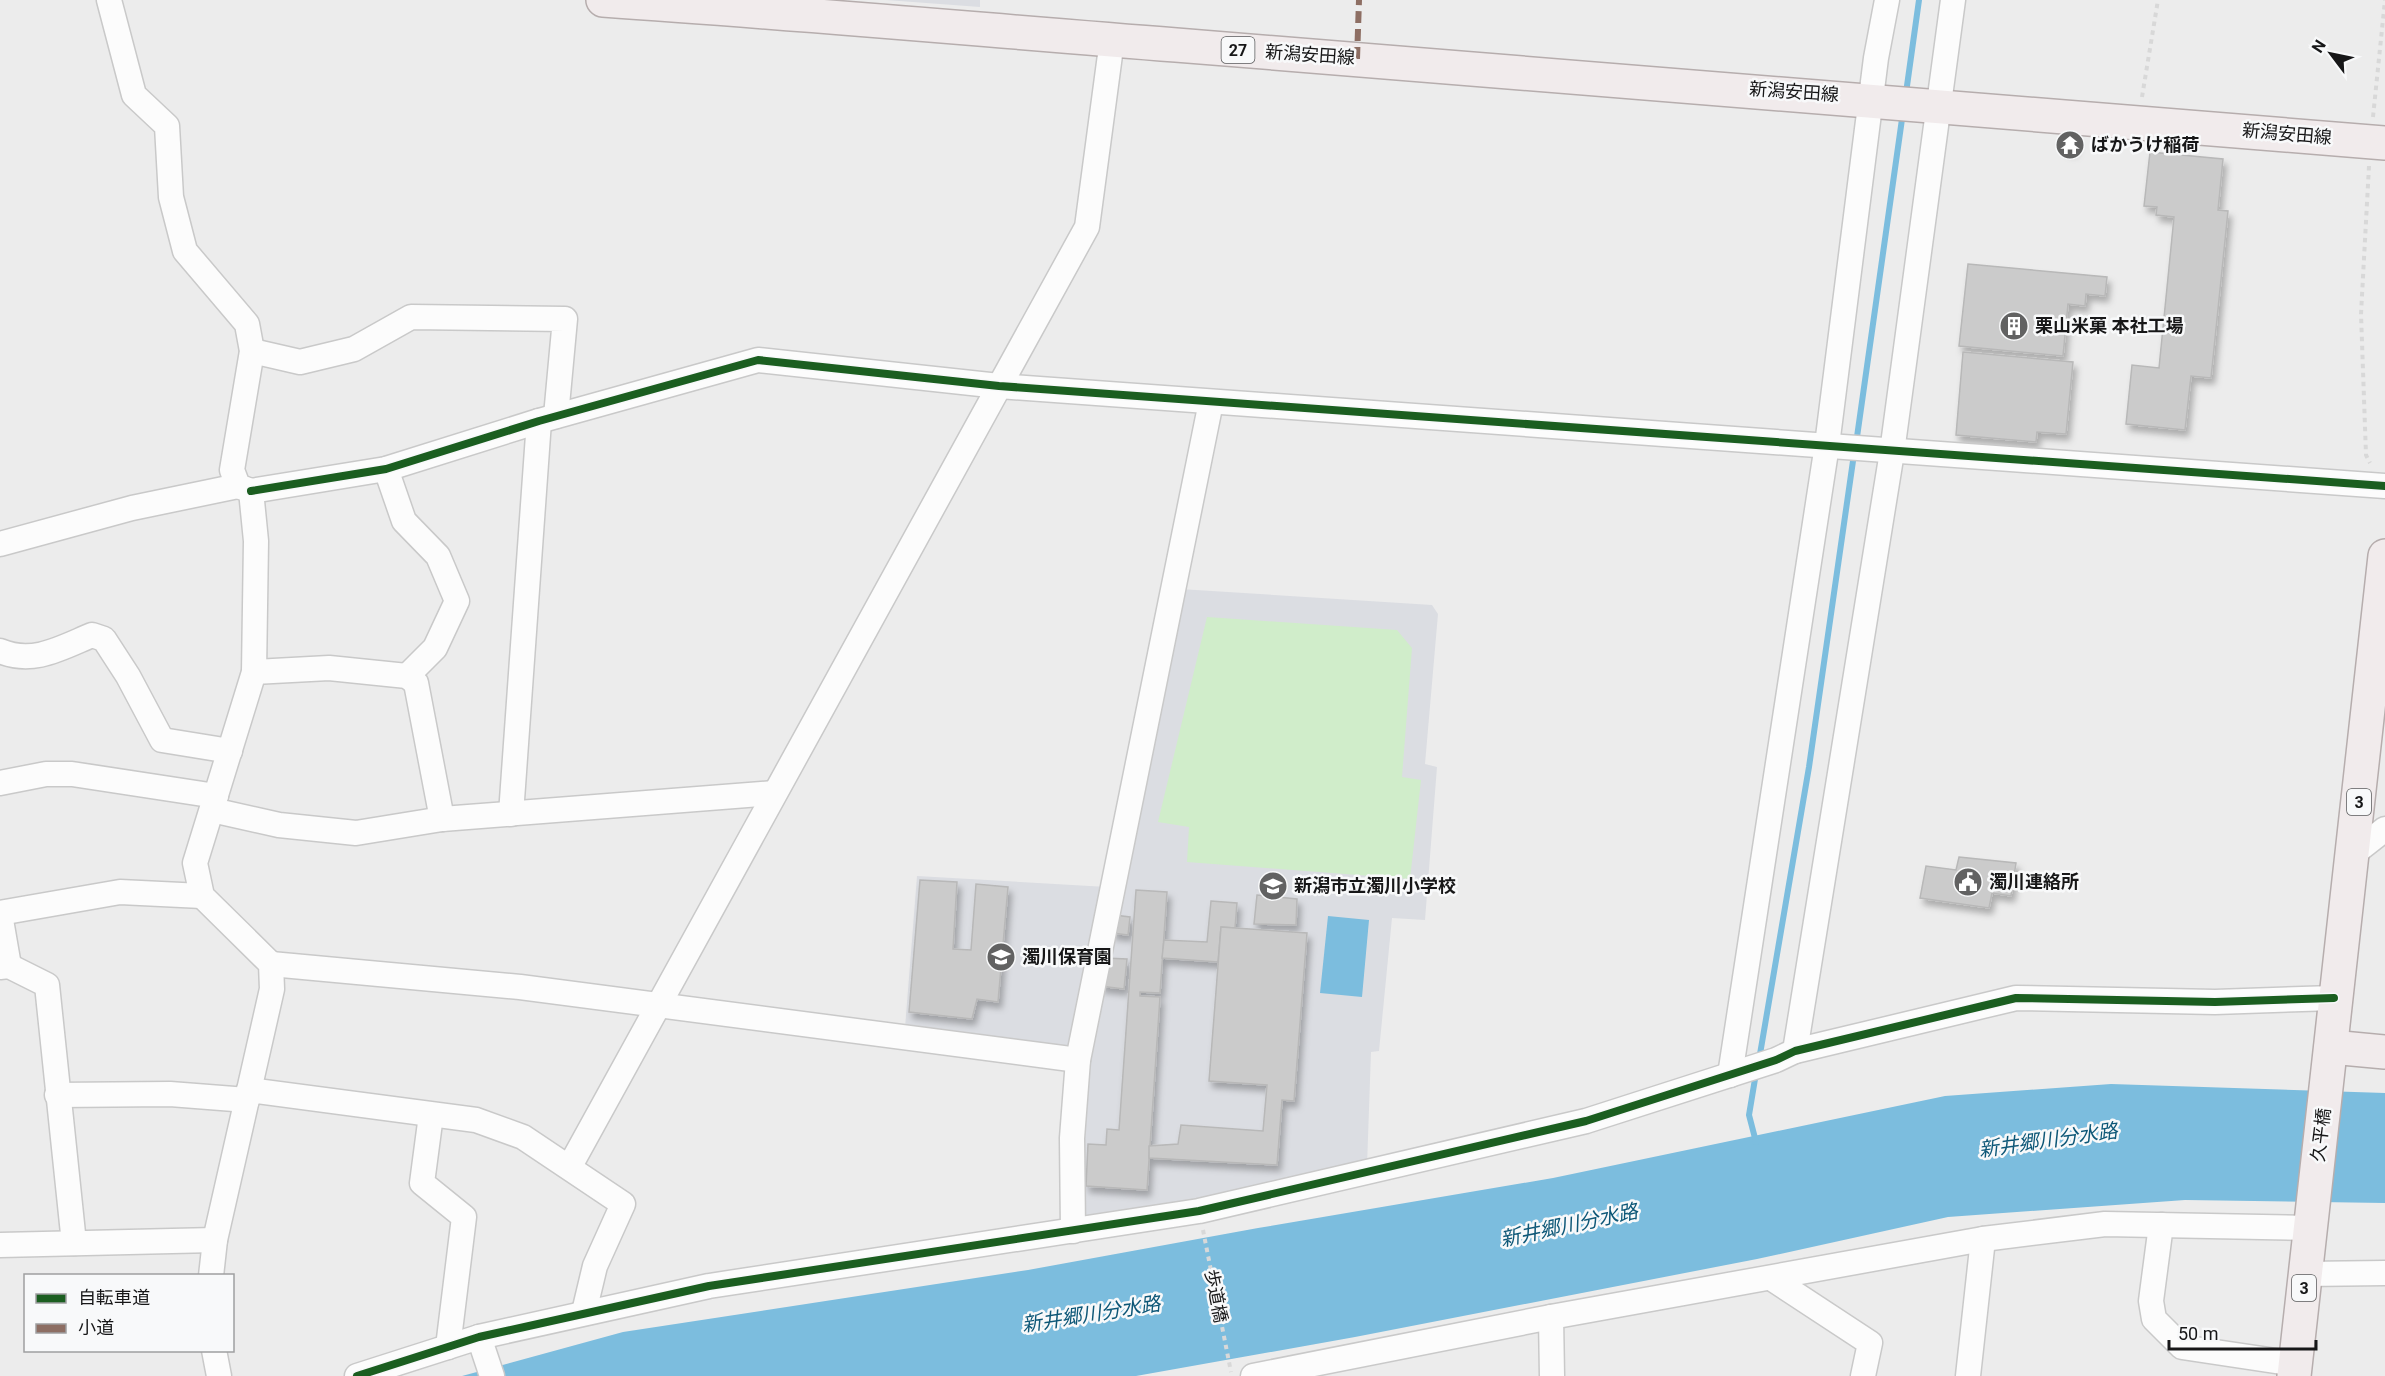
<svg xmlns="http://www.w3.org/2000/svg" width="2385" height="1376" font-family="Roboto,'Noto Sans JP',sans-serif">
	<defs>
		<filter id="shadow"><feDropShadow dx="3.5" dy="6" stdDeviation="3" flood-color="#0004"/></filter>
	</defs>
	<rect width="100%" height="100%" fill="#ececec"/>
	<!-- built -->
	<g fill="#dbdde2">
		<path d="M886,0H980V7Z"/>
		<path d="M1180,589L1432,605L1438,614L1425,764L1437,767L1425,920L1392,918L1379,1051L1371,1052L1367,1166L1091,1226L1079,1217L1086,1050Z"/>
		<path d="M917,876L1107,887L1071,1048L905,1028Z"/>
	</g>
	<!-- pitch -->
	<path fill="#d0edca" d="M1207,617L1397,630L1412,648L1402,777L1421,780L1410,879L1187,862L1189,827L1158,822Z"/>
	<!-- water -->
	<g fill="#7cbdde">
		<path d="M1328,916L1369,920L1362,997L1320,993Z"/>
		<path d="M2111,1084L2385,1093V1203L2185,1200L1948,1217L1757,1259L1355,1337L1136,1376H462L623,1332L1028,1270L1258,1228L1553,1178L1945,1096Z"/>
	</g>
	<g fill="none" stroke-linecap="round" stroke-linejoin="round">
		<!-- stream -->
		<g stroke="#7cbdde" stroke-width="6">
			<path d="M1906,93L1919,0"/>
			<path d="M1856,444L1903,112"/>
			<path d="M1759,1060L1809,767L1854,454"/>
			<path d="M1756,1142L1749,1115L1756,1073"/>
		</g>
	</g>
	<!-- building -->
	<g fill="#cbcbcb" stroke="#b8b8b8" stroke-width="1.5" filter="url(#shadow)">
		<path d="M2067,141L2075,142L2073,150L2066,149Z"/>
		<path d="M2150,152L2223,159L2218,210L2228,211L2211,378L2191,376L2185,430L2126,424L2132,365L2159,368L2174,217L2156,215L2157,207L2144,206Z"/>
		<path d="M1968,264L2107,277L2105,296L2086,294L2085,306L2068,304L2063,356L1959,346Z"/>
		<path d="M1963,352L2073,362L2066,434L2037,432L2036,442L1956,435Z"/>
		<path d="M1959,857L2016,863L2011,896L1992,893L1989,908L1920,898L1926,866L1956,870Z"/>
		<path d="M920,880L957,882L953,949L971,950L976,884L1008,887L998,1002L977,999L972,1019L909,1012Z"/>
		<path d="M1136,890L1167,892L1160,993L1140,992V996L1160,997L1147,1190L1086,1186L1088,1144L1106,1145L1107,1129L1119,1130Z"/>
		<path d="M1257,895L1297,899L1296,925L1254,924Z"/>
		<path d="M1211,901L1237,903L1235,928L1221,927L1218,962L1162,958L1164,940L1207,942Z"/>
		<path d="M1114,915L1130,917L1128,935L1112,933Z"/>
		<path d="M1221,927L1307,933L1294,1101L1282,1100L1277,1165L1149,1158V1146L1178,1144L1181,1125L1263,1131L1267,1085L1209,1081Z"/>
		<path d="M1105,958L1127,959L1124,989L1100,986Z"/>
	</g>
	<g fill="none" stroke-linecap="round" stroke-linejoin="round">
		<!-- street casing -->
		<g stroke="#c9c9c9" stroke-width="27">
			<g id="street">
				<path d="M109,0L134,95L167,126L171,197L185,251L247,324L252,351L232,470L238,486L251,491L256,541L254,672L195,863L202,896L271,964L272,989L215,1240L211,1276"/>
				<path d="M252,351L300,362L354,349L411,317L565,319L556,416"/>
				<path d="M386,469L404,521L438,556L457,601L435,648L407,676"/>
				<path d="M251,491L386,469L539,421L758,360L999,386L2385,486"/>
				<path d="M0,544L132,508L238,486"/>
				<path d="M0,651C33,665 61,648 92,635L104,639L128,676L162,740L230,751"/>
				<path d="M254,672L329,668L407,676L416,683L442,819"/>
				<path d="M0,783L46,774H72L216,796"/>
				<path d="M212,810L279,825L356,833L442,819L774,793"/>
				<path d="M511,814L539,421"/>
				<path d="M2353,854L2385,829"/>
				<path d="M0,913L120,892L202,896"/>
				<path d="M0,914L9,966"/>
				<path d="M271,964L520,987L1078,1060"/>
				<path d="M0,967L9,966L47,985L74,1243"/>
				<path d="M1795,1051L1892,452L1953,0"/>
				<path d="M1730,1075L1827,445L1876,58L1887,0"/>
				<path d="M249,1090L476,1120L523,1137L623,1204L595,1266L584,1312"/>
				<path d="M57,1095L170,1094L247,1100"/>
				<path d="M431,1115L422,1183L464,1217L448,1347"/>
				<path d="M570,1166L1087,227L1112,40"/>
				<path d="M2161,1225L2151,1301L2154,1319L2182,1347L2296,1364"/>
				<path d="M1073,1231L1072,1138L1078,1060L1211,402"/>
				<path d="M0,1245L215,1240"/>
				<path d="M2305,1274L2385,1273"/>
				<path d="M1771,1278L1870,1343L1863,1376"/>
				<path d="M1551,1317L1552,1376"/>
				<path d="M479,1337L492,1376"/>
				<path d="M214,1350L219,1376"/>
				<path d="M357,1376L479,1337L709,1286L1199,1211L1586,1121L1776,1060L1795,1051L2016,998L2215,1002L2334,998"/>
				<path d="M1253,1376L1551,1317L1983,1239L2105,1224L2310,1228"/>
				<path d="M1968,1376L1983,1239"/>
			</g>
		</g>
		<!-- primary casing -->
		<g stroke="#b6adad" stroke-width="36">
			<g id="primary">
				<path d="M603,0C795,13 985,30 1176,45C1579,76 1982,107 2385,143"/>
				<path d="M2331,1047L2385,1052"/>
				<path d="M2294,1376L2385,556"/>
			</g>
		</g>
		<!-- path -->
		<g stroke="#d8d8d8" stroke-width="4" stroke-dasharray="4.5 4.5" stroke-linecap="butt">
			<path d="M2142,97L2158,0"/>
			<path d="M2373,117L2385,0"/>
			<path d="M2369,166L2361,314L2366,455L2370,463"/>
			<path d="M1203,1230L1231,1372"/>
		</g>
		<!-- street -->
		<use href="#street" stroke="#fcfcfc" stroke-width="24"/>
		<!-- primary -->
		<use href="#primary" stroke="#f1ebec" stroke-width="33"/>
		<!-- quiet -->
		<path stroke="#8d6e63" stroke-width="6" stroke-dasharray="12 6" stroke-linecap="butt" d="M1357,59L1359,0"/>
		<!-- cycleway casing -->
		<g stroke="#f8f9fa" stroke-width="11">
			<g id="cycleway">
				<path d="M251,491L386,469L539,421L758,360L999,386L2385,486"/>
				<path d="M357,1376L479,1337L709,1286L1199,1211L1586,1121L1776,1060L1795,1051L2016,998L2215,1002L2334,998"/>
			</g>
		</g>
		<!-- cycleway -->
		<use href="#cycleway" stroke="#1b5e20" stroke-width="8"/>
	</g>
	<!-- icons -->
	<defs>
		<g id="temple-disc" transform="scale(1.5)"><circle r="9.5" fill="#626262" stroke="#f8f9fa"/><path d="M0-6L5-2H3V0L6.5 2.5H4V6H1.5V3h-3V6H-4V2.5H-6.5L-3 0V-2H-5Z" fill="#fff"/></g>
		<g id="building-disc" transform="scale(1.5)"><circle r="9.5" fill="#626262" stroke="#f8f9fa"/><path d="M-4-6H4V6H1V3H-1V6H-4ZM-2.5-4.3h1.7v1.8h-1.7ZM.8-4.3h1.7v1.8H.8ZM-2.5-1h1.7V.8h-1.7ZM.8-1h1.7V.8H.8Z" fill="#fff"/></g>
		<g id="civic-disc" transform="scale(1.5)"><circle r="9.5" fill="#626262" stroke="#f8f9fa"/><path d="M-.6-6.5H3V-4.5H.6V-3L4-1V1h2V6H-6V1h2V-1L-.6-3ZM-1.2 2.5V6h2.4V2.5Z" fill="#fff"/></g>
		<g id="school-disc" transform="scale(1.5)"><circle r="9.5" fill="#626262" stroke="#f8f9fa"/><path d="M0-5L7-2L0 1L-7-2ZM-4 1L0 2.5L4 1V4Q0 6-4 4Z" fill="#fff"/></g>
	</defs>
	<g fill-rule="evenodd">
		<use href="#temple-disc" x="2070" y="145"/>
		<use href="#building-disc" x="2014" y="326"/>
		<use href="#civic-disc" x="1968" y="882"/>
		<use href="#school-disc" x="1273" y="886"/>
		<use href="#school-disc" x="1001" y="957"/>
	</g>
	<g text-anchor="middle" stroke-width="5" stroke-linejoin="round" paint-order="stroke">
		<!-- shield labels -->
		<g fill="#f8f9fa" stroke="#5a5b5c" stroke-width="1.5">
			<rect x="1221.5" y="37" width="33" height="26" rx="4.5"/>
			<rect x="2347" y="789" width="24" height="26" rx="4.5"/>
			<rect x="2292" y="1275" width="24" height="26" rx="4.5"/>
		</g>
		<g font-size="16" font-weight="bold" fill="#171718">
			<text x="1238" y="56">27</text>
			<text x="2359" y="808">3</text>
			<text x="2304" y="1294">3</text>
		</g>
		<!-- street labels -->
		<g font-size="18" fill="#171718" stroke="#f8f9fa">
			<text transform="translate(1310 55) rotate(4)" y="6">新潟安田線</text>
			<text transform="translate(1794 92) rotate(4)" y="6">新潟安田線</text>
			<text transform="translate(2287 134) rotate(5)" y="6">新潟安田線</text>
			<text transform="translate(2321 1135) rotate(-83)" y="6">久平橋</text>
			<text transform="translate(1216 1296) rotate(79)" y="6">歩道橋</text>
		</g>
		<!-- poi labels -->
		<g font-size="18" font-weight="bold" fill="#171718" stroke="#f8f9fa" text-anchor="start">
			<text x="2091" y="151">ばかうけ稲荷</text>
			<text x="2035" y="332">栗山米菓 本社工場</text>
			<text x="1989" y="888">濁川連絡所</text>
			<text x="1294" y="892">新潟市立濁川小学校</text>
			<text x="1022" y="963">濁川保育園</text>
		</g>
		<!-- water labels -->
		<g font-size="20" font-style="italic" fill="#0d5777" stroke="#f8f9fa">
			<text transform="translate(2048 1140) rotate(-8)" y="7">新井郷川分水路</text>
			<text transform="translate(1569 1225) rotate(-12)" y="7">新井郷川分水路</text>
			<text transform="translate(1091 1314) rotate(-9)" y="7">新井郷川分水路</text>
		</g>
	</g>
	<!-- legend -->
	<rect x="24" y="1274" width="210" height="78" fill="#f8f9fa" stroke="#9e9fa0" stroke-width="1.5"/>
	<rect x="36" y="1294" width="30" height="9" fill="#1b5e20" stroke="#9e9fa0" stroke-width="1.5"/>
	<text x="78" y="1304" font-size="18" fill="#171718">自転車道</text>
	<rect x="36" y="1324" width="30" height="9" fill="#8d6e63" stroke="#9e9fa0" stroke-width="1.5"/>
	<text x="78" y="1334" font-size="18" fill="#171718">小道</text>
	<!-- north arrow -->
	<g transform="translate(2331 54) rotate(302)" stroke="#f8f9fa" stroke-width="4.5" paint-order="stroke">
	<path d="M0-4.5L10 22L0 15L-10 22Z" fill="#171718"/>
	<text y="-9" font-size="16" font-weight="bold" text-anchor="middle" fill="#171718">N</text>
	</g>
	<!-- scale -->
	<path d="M2169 1340v9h147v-9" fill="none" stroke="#171718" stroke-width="3"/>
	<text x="2178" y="1340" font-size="18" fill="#171718" stroke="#f8f9fa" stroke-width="4.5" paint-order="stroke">50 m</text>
</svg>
